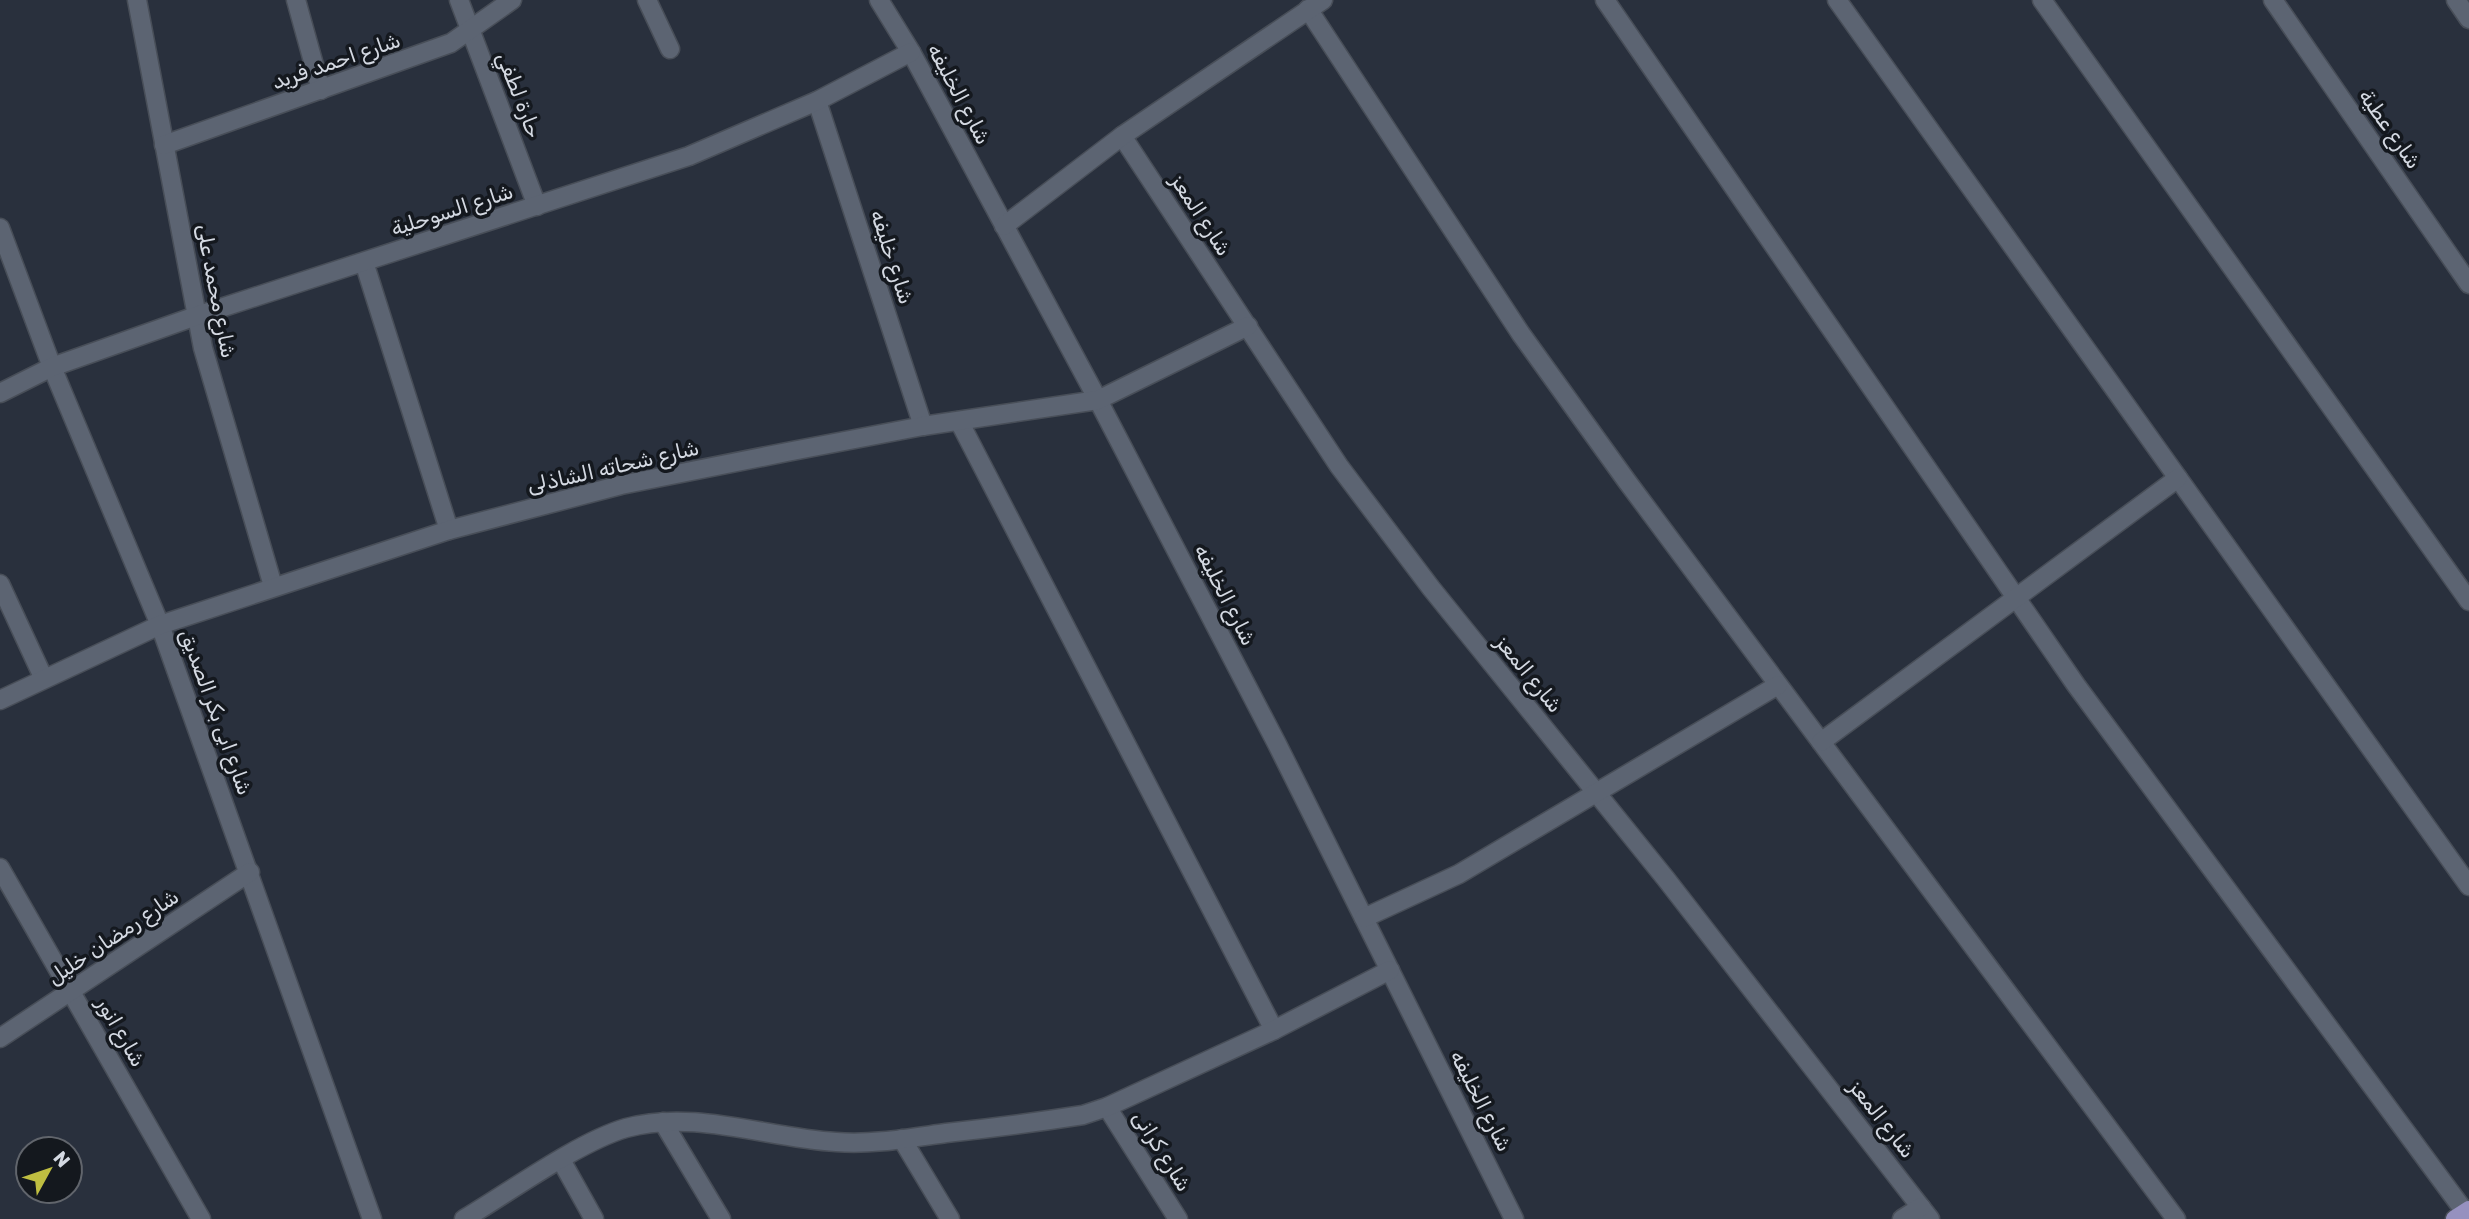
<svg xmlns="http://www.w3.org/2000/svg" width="2469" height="1219" font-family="Rubik,Vazirmatn,sans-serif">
	<rect width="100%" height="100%" fill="#29303d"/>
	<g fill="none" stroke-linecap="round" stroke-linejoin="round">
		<!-- minor casing -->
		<g stroke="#484e58" stroke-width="21">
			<g id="minor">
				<path d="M137,0L203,348L273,586"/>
				<path d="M296,0L321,90"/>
				<path d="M459,0L537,206"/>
				<path d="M647,0L670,49"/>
				<path d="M879,0L911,52L1098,400L1277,744L1514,1219"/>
				<path d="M1605,0L2076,685L2465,1212"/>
				<path d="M1837,0L2469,886"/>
				<path d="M2042,0L2469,601"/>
				<path d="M2273,0L2469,284"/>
				<path d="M2456,0L2469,19"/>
				<path d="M1308,9L1521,334L1626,480L2176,1219"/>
				<path d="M817,101L923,426"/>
				<path d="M1122,136L1339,466L1431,588L1666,879L1930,1219"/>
				<path d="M164,145L451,43L512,0"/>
				<path d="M1004,226L1122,136L1323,0"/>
				<path d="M0,228L52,367L160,625L372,1219"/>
				<path d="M364,262L449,530"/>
				<path d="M0,393L52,367L196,316L689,156L817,101L911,52"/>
				<path d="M959,421L1274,1030"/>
				<path d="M0,584L43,677"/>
				<path d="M0,700L160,625L449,530L621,485L787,452L923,426L1098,400L1248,326"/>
				<path d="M1821,742L2178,478"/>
				<path d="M0,868L201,1219"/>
				<path d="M1364,918L1459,874L1778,685"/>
				<path d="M0,1038L250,872"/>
				<path d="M1107,1107L1178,1219"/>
				<path d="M663,1122L721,1219"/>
				<path d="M902,1139L950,1219"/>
				<path d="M561,1160L594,1219"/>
				<path d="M464,1219C508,1193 578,1142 626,1128C694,1109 767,1138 836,1142C872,1145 910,1138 946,1133C992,1128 1038,1122 1083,1115L1107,1107L1274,1030L1390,970"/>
				<path d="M1902,1219L1921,1207"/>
			</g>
		</g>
		<!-- major casing -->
		<g stroke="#484e58" stroke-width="21">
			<path id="major" d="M2455,1219L2469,1210"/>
		</g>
		<!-- minor -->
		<use href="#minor" stroke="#5c6472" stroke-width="18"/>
		<!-- major -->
		<use href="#major" stroke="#9691bf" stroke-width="18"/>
	</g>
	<g text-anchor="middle" stroke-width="7" stroke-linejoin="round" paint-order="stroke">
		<!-- street labels -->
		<g font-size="21" fill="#d4d9e2" stroke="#14181e">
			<text transform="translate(336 61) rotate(-19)" y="7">شارع احمد فريد</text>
			<text transform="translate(959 94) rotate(62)" y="7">شارع الخليفه</text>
			<text transform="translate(519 95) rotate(69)" y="7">حارة لطفي</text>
			<text transform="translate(2390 129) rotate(55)" y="7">شارع عطية</text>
			<text transform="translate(452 210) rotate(-18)" y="7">شارع السوحلية</text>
			<text transform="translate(1201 215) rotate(57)" y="7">شارع المعز</text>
			<text transform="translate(892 257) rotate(72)" y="7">شارع خليفه</text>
			<text transform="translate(216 291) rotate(79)" y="7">شارع محمد على</text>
			<text transform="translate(613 467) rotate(-13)" y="7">شارع شحاته الشاذلى</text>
			<text transform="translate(1225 595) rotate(63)" y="7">شارع الخليفه</text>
			<text transform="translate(1529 674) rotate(51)" y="7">شارع المعز</text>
			<text transform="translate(216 712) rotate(70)" y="7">شارع ابى بكر الصديق</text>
			<text transform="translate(113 937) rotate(-34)" y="7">شارع رمضان خليل</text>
			<text transform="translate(121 1032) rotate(60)" y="7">شارع انور</text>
			<text transform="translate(1481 1101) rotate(63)" y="7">شارع الخليفه</text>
			<text transform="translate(1882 1119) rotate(52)" y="7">شارع المعز</text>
			<text transform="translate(1162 1151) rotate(58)" y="7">شارع كرانى</text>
		</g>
	</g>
	<!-- north arrow -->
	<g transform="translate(49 1170) rotate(50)"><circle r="33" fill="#14181e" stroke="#61656c" stroke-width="2"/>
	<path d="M0-5L12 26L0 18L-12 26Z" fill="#bfbe41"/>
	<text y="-10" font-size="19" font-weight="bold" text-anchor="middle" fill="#d4d9e2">N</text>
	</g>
</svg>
